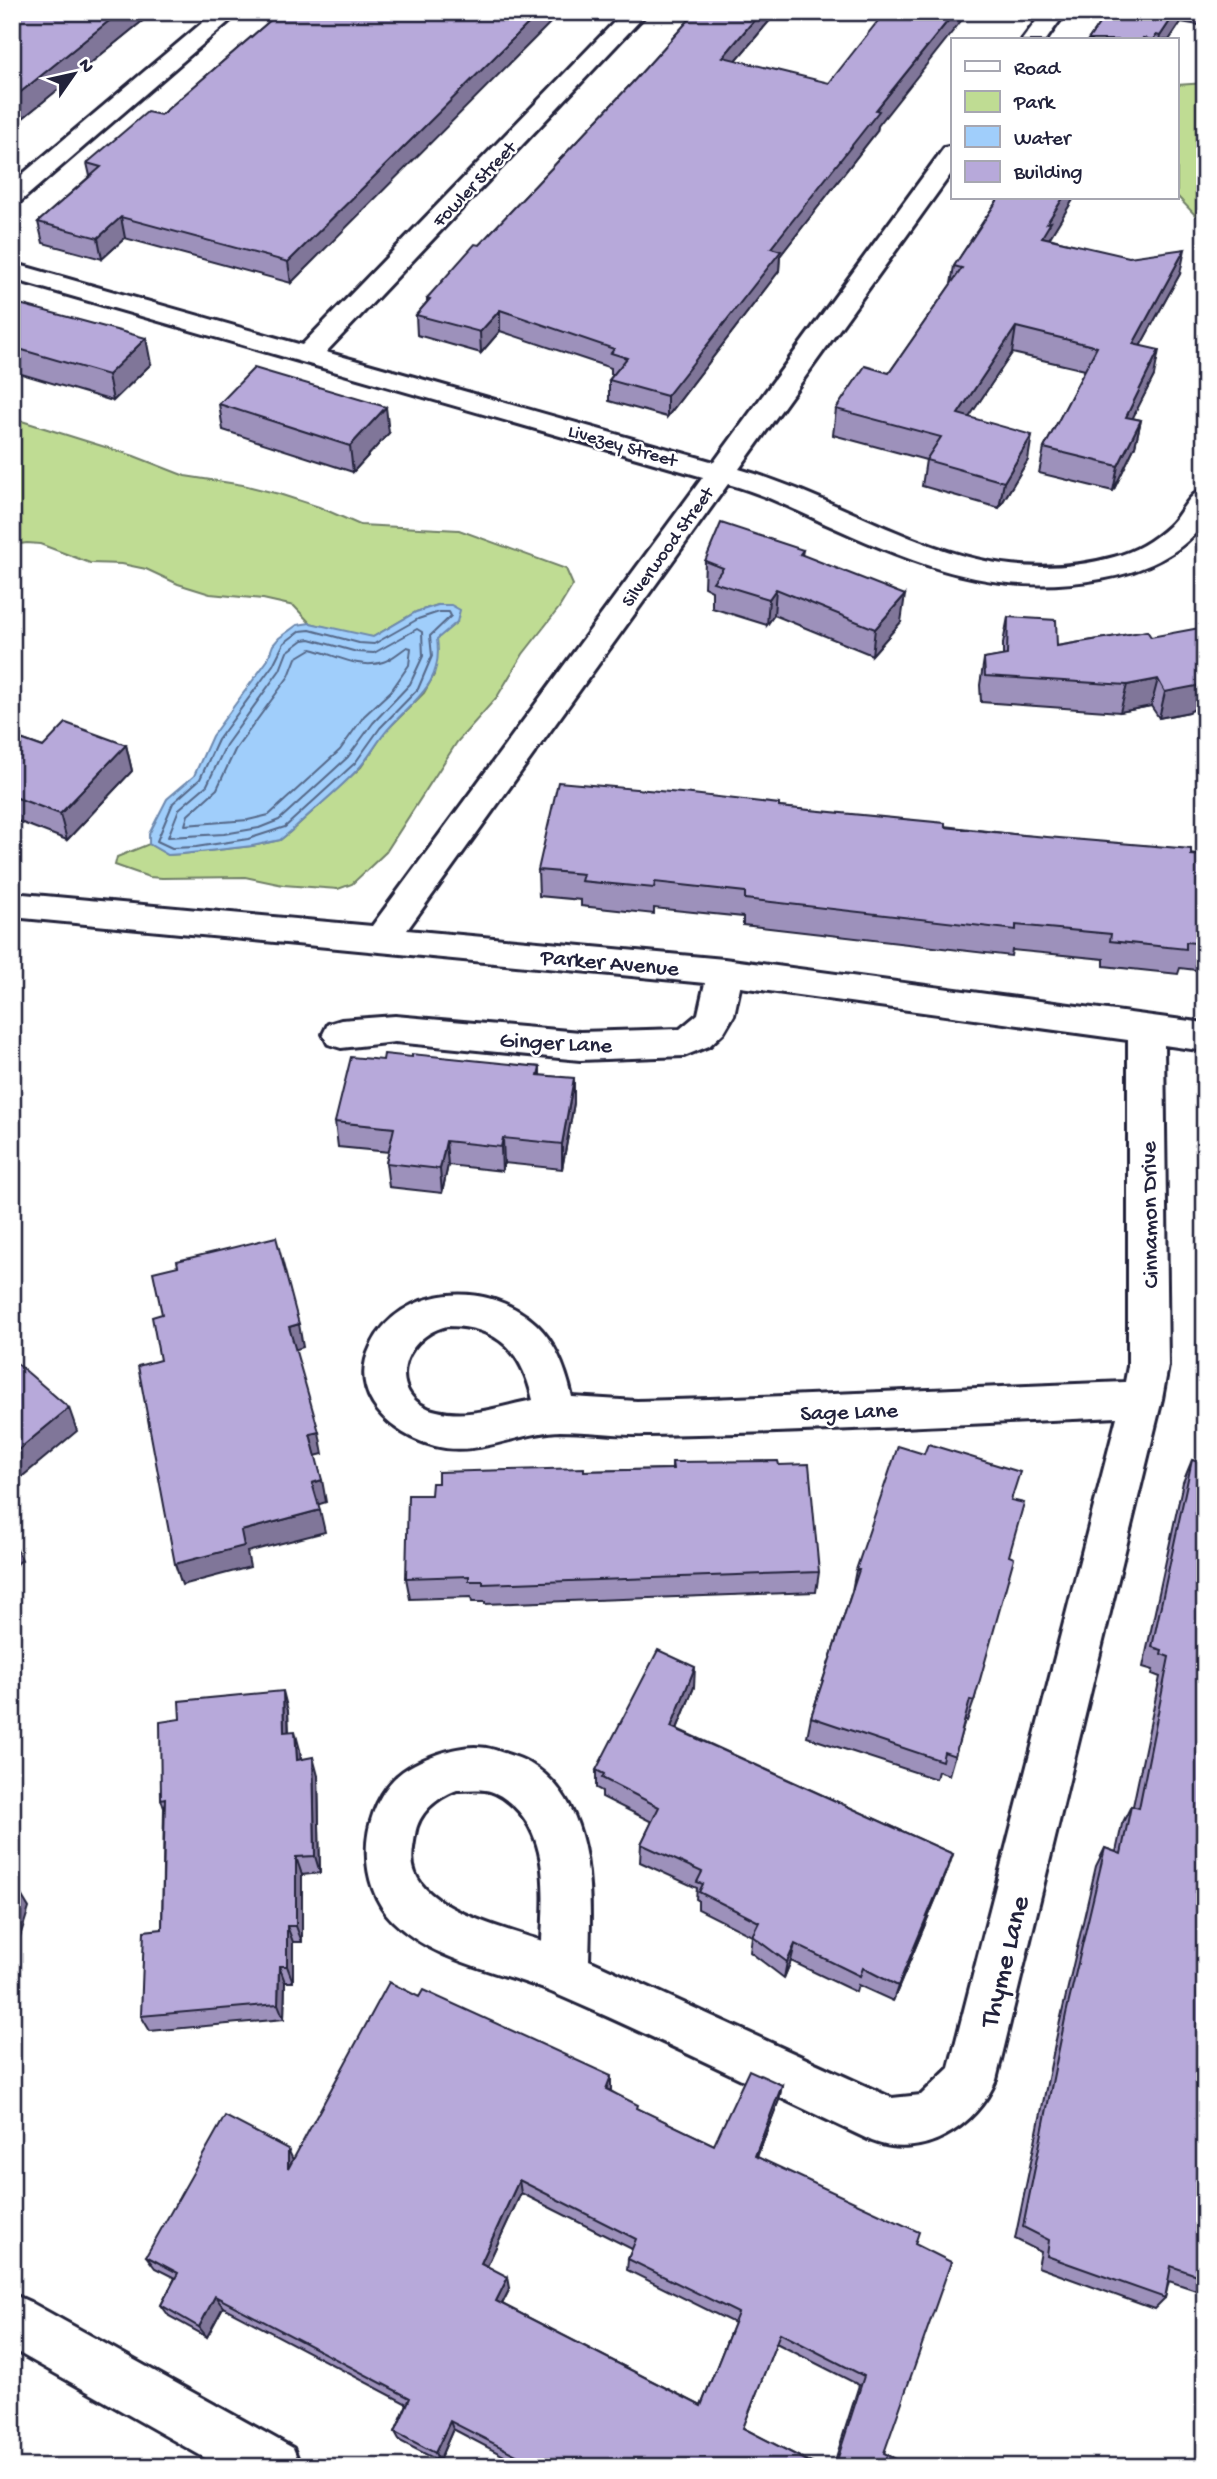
<svg xmlns="http://www.w3.org/2000/svg" width="1217" height="2479" font-family="'Gochi Hand',sans-serif">
	<rect width="100%" height="100%" fill="#fff"/>
	<filter id="ink" filterUnits="userSpaceOnUse"><feTurbulence type="fractalNoise" baseFrequency=".0143" numOctaves="2"/><feDisplacementMap in="SourceGraphic" scale="14" xChannelSelector="R" yChannelSelector="G"/><feConvolveMatrix kernelMatrix="1 2 1 2 8 2 1 2 1" color-interpolation-filters="sRGB"/></filter>
	<g filter="url(#ink)">
		<!-- green -->
		<g fill="#bfdc93" stroke="#707f67" stroke-width="2">
			<path d="M1205,83V219L1196,216L1177,196V85Z"/>
			<path d="M12,418L134,456L185,476L243,485L279,494L319,507L360,525L459,530L566,569L573,585L559,608L523,654L497,697L457,742L386,852L352,884L338,889L283,885L245,877L162,878L149,877L115,865L117,857L149,844L168,855L182,854L252,846L280,840L290,832L361,767L385,732L424,693L434,675L436,639L457,622L438,605L416,612L373,637L361,636L310,623L294,606L263,599L210,594L178,584L146,569L122,564L90,563L40,544L27,543L12,545Z"/>
		</g>
		<!-- water -->
		<path fill="#a0cefb" stroke="#6e89ae" stroke-width="2" d="M438,605H451L460,610L457,622L437,639C444,688 410,701 384,734C375,745 368,759 358,769C337,792 312,810 290,832L280,840L252,846L182,854L168,855L149,844V834L167,799L194,776L212,736L267,661L273,645L279,638L297,625L310,623L373,637L416,612Z"/>
		<g fill="none" stroke-linecap="round" stroke-linejoin="round">
			<!-- shore -->
			<g stroke="#546788" stroke-width="2">
				<path d="M439,612H449L451,616L430,636L432,656L418,689L380,728L355,763L285,827L248,839L196,847L172,848L157,841L173,803L200,779L218,740L273,665L284,643L300,631L310,630L359,643L374,644L418,619Z"/>
				<path d="M417,629L422,632L423,656L410,684L373,723L348,757L279,820L259,828L224,834L168,837L179,809L207,785L226,745L280,670L287,652L303,640L310,639L357,652L374,653Z"/>
				<path d="M407,647L411,648L409,665L391,691L364,716L340,750L269,815L248,820L185,825L188,815L217,789L235,750L289,676L296,658L311,649C334,654 359,670 383,662C392,659 399,652 407,647Z"/>
			</g>
			<!-- minor casing -->
			<g stroke="#22223b" stroke-width="6">
				<g id="minor">
					<path d="M215,12H240L21,201L12,204V183Z"/>
					<path d="M624,12H648L326,352L714,462L944,148L953,146V171L739,469C869,506 970,597 1114,557C1134,552 1154,540 1169,526C1182,514 1188,493 1205,489V522C1179,556 1142,572 1101,579C995,598 920,566 826,524C794,509 762,493 728,484L407,930L724,959L1205,1023V1051L1164,1045L1168,1366L1162,1399L996,2080C976,2127 922,2161 872,2141C767,2092 663,2040 556,1994C503,1971 435,1963 393,1921C357,1885 359,1817 393,1780C405,1767 422,1760 438,1754C457,1748 475,1744 495,1750C506,1754 519,1757 529,1763C596,1802 591,1894 589,1960L892,2098L921,2095L949,2068L1117,1417C961,1424 805,1433 648,1435C619,1436 590,1431 560,1431C518,1432 478,1457 435,1446C391,1435 347,1395 371,1346C400,1285 488,1279 536,1324C556,1343 566,1370 572,1397L637,1401L710,1399L1125,1382L1128,1366V1040L740,987L734,1015L724,1032L709,1046L684,1056L580,1060L395,1042L341,1048L328,1044L323,1034L328,1024L341,1020L395,1016L580,1032L680,1029L698,1014L705,983L12,917V893L372,926L703,477L12,279V263L302,345ZM447,1326C499,1326 522,1352 533,1400C501,1406 469,1419 437,1411C386,1399 398,1338 447,1326ZM457,1790C466,1790 476,1789 485,1790C494,1791 502,1796 509,1802C550,1835 544,1894 542,1941C507,1929 430,1911 415,1873C410,1861 413,1848 415,1835C418,1813 436,1798 457,1790Z"/>
					<path d="M1043,12H1066L1046,40H1022Z"/>
					<path d="M12,2294L30,2302L293,2448L301,2467H221L12,2349Z"/>
				</g>
			</g>
			<!-- minor -->
			<use href="#minor" fill="#fff" fill-rule="evenodd"/>
		</g>
		<!-- wall -->
		<g fill="#9d91bb" stroke="#22223b" stroke-width="2" fill-rule="evenodd">
			<path d="M12,12H163L159,16L151,14L12,127Z"/>
			<path d="M280,12L291,283L125,238L102,259L43,243L38,222L90,176L87,163L161,115Z"/>
			<path d="M696,12H777L736,60L878,126L877,131L780,256L779,271L667,417L609,401V380L614,374H611V368L500,331L481,353L417,335L416,315L427,302V298L479,245L632,83Z"/>
			<path d="M1107,12H1205V26L1181,22L1169,40H1088Z"/>
			<path d="M995,198H1074L1049,238L1180,274L1140,346L1154,376L1132,418L1141,420L1135,446L1113,491L1039,473L1044,448L1085,370L1012,353L969,417L1028,460L999,508L922,486L926,460L833,435L836,409L889,373L951,284L954,266L998,199Z"/>
			<path d="M12,302L151,364L113,401L15,372L12,374Z"/>
			<path d="M219,404L389,433L353,472L223,430Z"/>
			<path d="M803,550L802,555L901,622L872,655L774,615L767,625L712,608V591L704,587L705,561Z"/>
			<path d="M1008,617L1057,646L1147,631L1189,712L1159,718L1151,706L1120,712L981,702L980,685L984,659L1003,656V643Z"/>
			<path d="M12,736L43,747L126,745L132,771L67,840L12,819Z"/>
			<path d="M779,807L1205,856V971L1180,968L1178,974L1104,966V959L1012,950L1011,956L743,925V917L654,908V914L581,906V900L539,896L538,870Z"/>
			<path d="M412,1057L540,1067V1075L574,1103L562,1169L504,1163L502,1171L448,1165L442,1193L389,1187L386,1163L389,1152L338,1147L335,1122L383,1060Z"/>
			<path d="M1205,1093V1120L1204,1096Z"/>
			<path d="M1192,1460L1205,1464V2293L1169,2281L1165,2298L1154,2309L1038,2267L1041,2252L1015,2239L1058,2030L1096,1866L1105,1848L1116,1852L1122,1824L1131,1806H1133L1160,1677L1152,1674L1153,1670L1143,1667L1183,1482Z"/>
			<path d="M672,1462L779,1465L819,1572L816,1592L485,1604V1602H472L471,1597L410,1599L406,1578L431,1495L584,1471L672,1469Z"/>
			<path d="M1011,1500L1009,1556L974,1701L967,1721L965,1720L949,1775L938,1771L936,1779L807,1737L811,1717L852,1591L856,1570Z"/>
			<path d="M694,1687L677,1729L953,1854L947,1872L893,2001L858,1985L856,1992L791,1961L784,1978L750,1952L752,1936L698,1909V1900L696,1899L697,1888L640,1862L641,1844L652,1822L602,1797V1791L596,1788V1770Z"/>
			<path d="M288,1711L289,1732L300,1750L301,1759L318,1776L320,1873L302,1875V1942H293V1982H285L284,2019L150,2031L141,2016L162,1929L164,1808L161,1799Z"/>
			<path d="M419,1997L611,2091L638,2109L714,2145L782,2085L779,2100L757,2157L915,2244L884,2453L910,2467H833L859,2385L776,2343L743,2428L819,2467H525L453,2429L439,2461L400,2441L395,2432L407,2404L223,2307L207,2337L169,2316L161,2305L175,2278L155,2268L146,2256L293,2160ZM521,2193L632,2249L628,2259L627,2270L734,2323L701,2406L502,2304L510,2288L487,2266Z"/>
		</g>
		<!-- shaded-wall -->
		<g fill="#807699" stroke="#22223b" stroke-width="2">
			<path d="M120,12H150L151,14L12,127V99Z"/>
			<path d="M540,12H561L291,283L288,262Z"/>
			<path d="M761,12H777L722,77L723,57Z"/>
			<path d="M955,12H968L878,126L877,131L780,256L779,271L667,417V396L771,248L876,110Z"/>
			<path d="M1176,12H1183L1181,22L1169,40H1159L1160,36Z"/>
			<path d="M1063,198H1074L1049,239L1042,237L1047,223Z"/>
			<path d="M121,217L125,238L102,259L98,238Z"/>
			<path d="M1185,249L1180,274L1127,370L1133,344Z"/>
			<path d="M500,310V331L481,353L480,332Z"/>
			<path d="M1016,327L1012,353L954,440L958,414Z"/>
			<path d="M146,338L151,364L113,401L108,375Z"/>
			<path d="M1159,350L1154,376L1120,443L1126,417Z"/>
			<path d="M12,361L15,372L13,374L12,373Z"/>
			<path d="M386,407L389,433L353,472L350,446Z"/>
			<path d="M1141,420L1135,446L1113,491L1118,466Z"/>
			<path d="M1032,435L1028,460L999,508L1004,482Z"/>
			<path d="M776,589L774,615L767,625L769,599Z"/>
			<path d="M905,595L901,622L872,655L875,629Z"/>
			<path d="M1158,679L1151,706L1120,712L1127,685Z"/>
			<path d="M1205,682V704L1189,712L1159,718L1165,692Z"/>
			<path d="M126,745L132,771L67,840L60,814Z"/>
			<path d="M574,1078V1103L562,1169V1144Z"/>
			<path d="M503,1138L504,1163L502,1171L501,1147Z"/>
			<path d="M446,1141L448,1165L442,1193L440,1169Z"/>
			<path d="M299,1324L303,1347L294,1350L289,1327Z"/>
			<path d="M69,1408L77,1431L12,1485V1455Z"/>
			<path d="M319,1432L323,1454L315,1456L310,1434Z"/>
			<path d="M322,1480L326,1502L317,1505L312,1483Z"/>
			<path d="M320,1510L325,1532L247,1552L250,1567L182,1585L175,1564L241,1531Z"/>
			<path d="M12,1540L22,1560L12,1568Z"/>
			<path d="M695,1667L694,1687L670,1746L671,1727Z"/>
			<path d="M283,1691L288,1711L289,1751L284,1732Z"/>
			<path d="M295,1731L300,1750L302,1778L297,1760Z"/>
			<path d="M313,1757L318,1776L320,1873L315,1856Z"/>
			<path d="M953,1854L947,1872L893,2001L898,1986Z"/>
			<path d="M296,1857L302,1875V1942L296,1926Z"/>
			<path d="M14,1883L29,1908L12,1962V1888Z"/>
			<path d="M287,1926L293,1942V1982L287,1966Z"/>
			<path d="M795,1944L791,1961L784,1978L787,1962Z"/>
			<path d="M279,1966L285,1982L284,2019L278,2004Z"/>
			<path d="M611,2076V2091L606,2089Z"/>
			<path d="M782,2085L779,2100L752,2169L755,2156Z"/>
			<path d="M288,2149L294,2162L288,2169Z"/>
			<path d="M519,2180L521,2193L483,2275L481,2263Z"/>
			<path d="M508,2277L510,2288L498,2312L496,2301Z"/>
			<path d="M215,2296L223,2307L207,2337L199,2327Z"/>
			<path d="M450,2421L453,2429L439,2461L435,2453Z"/>
		</g>
		<!-- building -->
		<g fill="#b7a9da" stroke="#22223b" stroke-width="2" fill-rule="evenodd">
			<path d="M12,12H120L12,99Z"/>
			<path d="M280,12H540L288,262L121,217L98,238L38,222L101,167L87,163L147,112L161,115Z"/>
			<path d="M696,12H761L723,57L829,83L885,12H955L876,110L879,111L771,248L781,251L667,396L609,380L627,358L611,353L614,349L500,310L480,332L416,315L430,299L427,298L475,244L479,245L632,83Z"/>
			<path d="M1107,12H1176L1160,36L1156,35L1153,40L1143,38L1142,40H1088Z"/>
			<path d="M999,198H1063L1047,223L1051,222L1042,237L1129,257L1185,249L1133,344L1159,350L1126,417L1141,420L1118,466L1044,448L1097,347L1016,327L958,414L1032,435L1004,482L926,460L941,437L836,409L865,366L889,373L962,268L954,266Z"/>
			<path d="M12,302L146,338L108,375L12,347Z"/>
			<path d="M254,368L386,407L350,446L219,404Z"/>
			<path d="M721,523L803,550L800,554L905,595L875,629L776,589L769,599L713,582L723,568L705,561Z"/>
			<path d="M1008,617L1056,620L1057,646L1147,631L1151,637L1205,627V682L1196,686L1165,692L1158,679L1127,685L985,676L984,659L1007,655Z"/>
			<path d="M66,723L126,745L60,814L12,796V736L43,747Z"/>
			<path d="M558,782L692,794L779,804V807L945,823V827L1023,835L1191,849V855L1205,856V944L1186,942V949L1110,941L1111,934L1016,925V930L745,899V892L655,882L654,888L581,881L583,874L538,870Z"/>
			<path d="M384,1054L412,1057V1054L540,1067L538,1075L574,1078L562,1144L503,1138L501,1147L446,1141L440,1169L386,1163L394,1128L335,1122L351,1057L383,1060Z"/>
			<path d="M276,1237L299,1324L289,1327L319,1432L310,1434L322,1480L312,1483L320,1510L241,1531L244,1546L175,1564L138,1366L160,1360L152,1317L162,1314L153,1272L178,1266L177,1261Z"/>
			<path d="M12,1359L69,1408L12,1455Z"/>
			<path d="M928,1444L1020,1472L1011,1500L1024,1503L1009,1556L1014,1558L974,1701L970,1700L955,1756L944,1752L942,1761L811,1717L859,1570H856L898,1446L924,1454Z"/>
			<path d="M1192,1460L1205,1464V2278L1171,2266L1165,2298L1047,2256L1049,2240L1023,2227L1066,2014L1105,1848L1121,1854L1131,1806L1139,1808L1169,1657L1161,1654L1162,1650L1152,1647Z"/>
			<path d="M778,1461L779,1465L809,1464L819,1572L483,1584V1581H469V1576L406,1578L408,1495H431L432,1483H438V1472L584,1468V1471L673,1469L672,1462Z"/>
			<path d="M658,1650L695,1667L671,1727L953,1854L898,1986L863,1968L860,1976L795,1944L787,1962L752,1936L759,1922L699,1892L703,1884L697,1882L702,1872L641,1844L659,1807L602,1778L604,1774L596,1770Z"/>
			<path d="M283,1691L284,1732L295,1731L297,1760L313,1757L315,1856L296,1857V1926H287V1966H279L278,2004L141,2016L144,1931L162,1929L165,1798L161,1799L160,1722L180,1719L179,1701Z"/>
			<path d="M389,1982L419,1997L423,1990L611,2076L606,2089L638,2105L637,2108L714,2145L749,2070L782,2085L755,2156L919,2232L915,2244L951,2262L884,2453L910,2467H835L864,2376L780,2333L743,2428L819,2467H530L532,2463L450,2421L435,2453L395,2432L410,2398L215,2296L199,2327L161,2305L178,2273L146,2256L225,2116L288,2149V2169ZM519,2180L636,2239L628,2259L738,2313L701,2406L496,2301L508,2277L481,2263Z"/>
		</g>
	</g>
	<g text-anchor="middle" stroke-width="5" stroke-linejoin="round" paint-order="stroke">
		<!-- far-street labels -->
		<g font-size="19" fill="#22223b" stroke="#fff">
			<text transform="translate(473 183) rotate(-46)" y="7">Fowler Street</text>
			<text transform="translate(623 444) rotate(16)" y="7">Livezey Street</text>
			<text transform="translate(666 546) rotate(-54)" y="7">Silverwood Street</text>
		</g>
		<!-- street labels -->
		<g font-size="23" fill="#22223b" stroke="#fff">
			<text transform="translate(610 961) rotate(5)" y="8">Parker Avenue</text>
			<text transform="translate(556 1041) rotate(3)" y="8">Ginger Lane</text>
			<text transform="translate(1148 1215) rotate(-91)" y="8">Cinnamon Drive</text>
			<text transform="translate(849 1410) rotate(-2)" y="8">Sage Lane</text>
		</g>
		<!-- near-street labels -->
		<g font-size="28" fill="#22223b" stroke="#fff">
			<text transform="translate(1002 1961) rotate(-76)" y="10">Thyme Lane</text>
		</g>
	</g>
	<!-- margin -->
	<rect width="1217" height="2479" fill="none" stroke="#fff" stroke-width="42"/>
	<rect x="21" y="21" width="1175" height="2437" fill="none" stroke="#22223b" stroke-width="2.5" filter="url(#ink)"/>
	<!-- legend -->
	<rect x="951" y="38" width="228" height="161" fill="#ffffff" stroke="#a7a7b1" stroke-width="2"/>
	<rect x="965" y="61" width="35" height="10" fill="#ffffff" stroke="#a7a7b1" stroke-width="2"/>
	<text x="1014" y="74" font-size="21" fill="#22223b">Road</text>
	<rect x="965" y="91" width="35" height="21" fill="#bfdc93" stroke="#a7a7b1" stroke-width="2"/>
	<text x="1014" y="108" font-size="21" fill="#22223b">Park</text>
	<rect x="965" y="126" width="35" height="21" fill="#a0cefb" stroke="#a7a7b1" stroke-width="2"/>
	<text x="1014" y="144" font-size="21" fill="#22223b">Water</text>
	<rect x="965" y="161" width="35" height="21" fill="#b7a9da" stroke="#a7a7b1" stroke-width="2"/>
	<text x="1014" y="178" font-size="21" fill="#22223b">Building</text>
	<!-- north arrow -->
	<g transform="translate(74 74) rotate(56)" stroke="#ffffff" stroke-width="5" paint-order="stroke">
	<path d="M0-5L12 26L0 18L-12 26Z" fill="#22223b"/>
	<text y="-10" font-size="19" font-weight="bold" text-anchor="middle" fill="#22223b">N</text>
	</g>
</svg>
